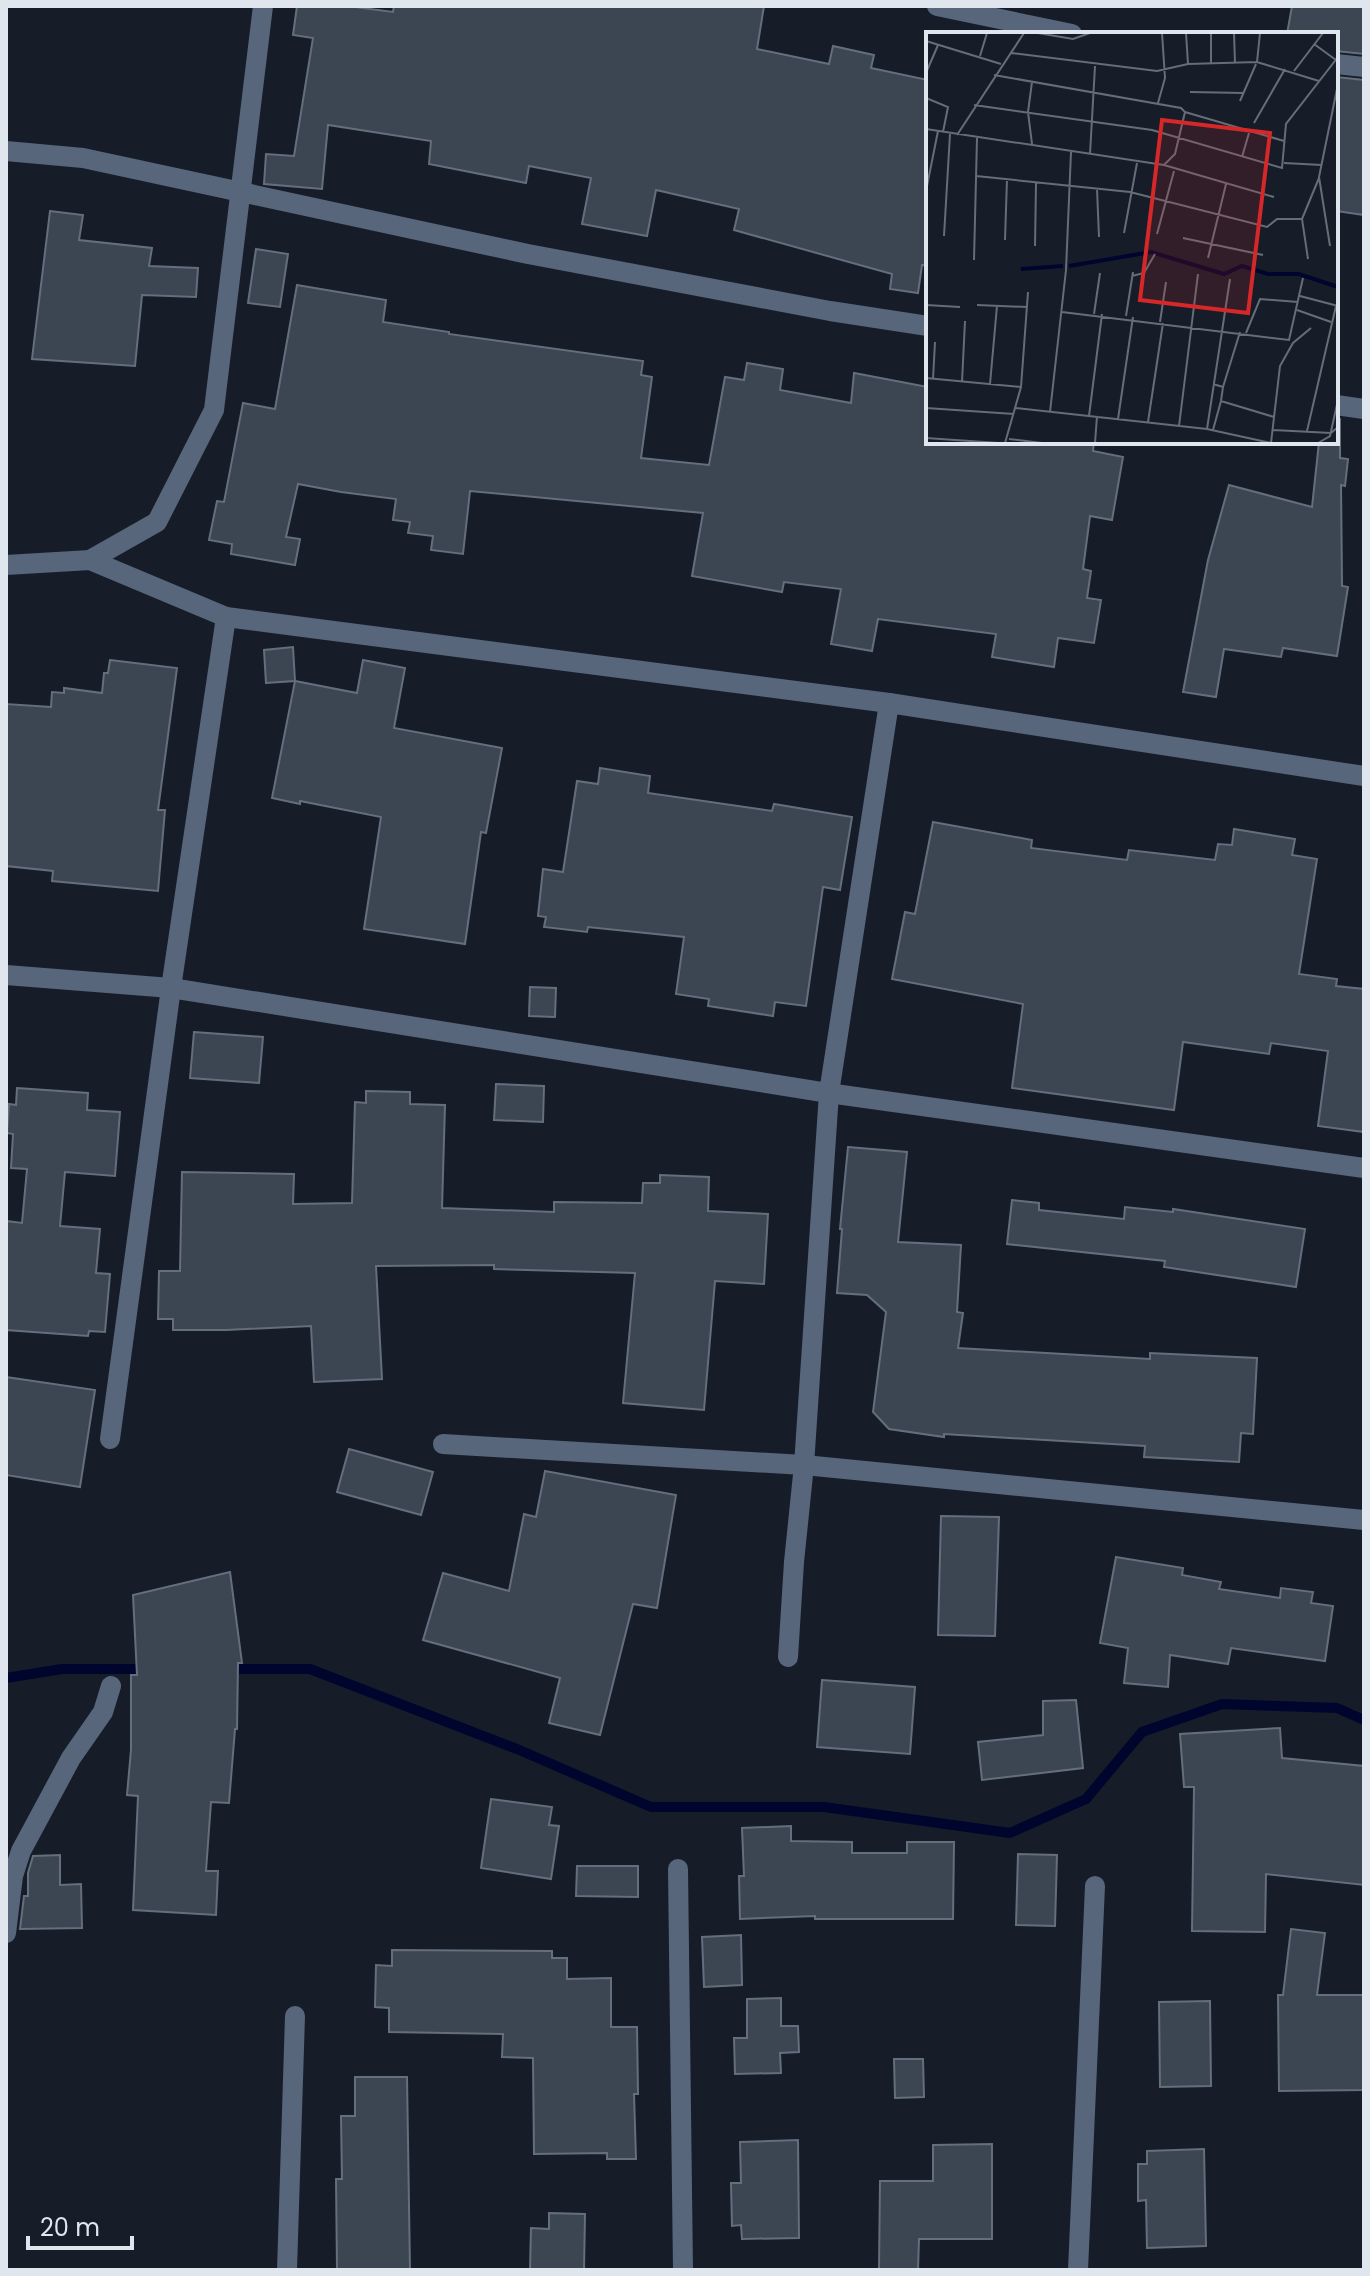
<svg xmlns="http://www.w3.org/2000/svg" width="1370" height="2276" font-family="Poppins,sans-serif">
	<rect width="100%" height="100%" fill="#161d29"/>
	<g fill="none" stroke-linecap="round" stroke-linejoin="round">
		<!-- stream -->
		<g stroke="#00052d" stroke-width="10">
			<path d="M227,1669H310L517,1749L651,1807H824L1010,1833L1086,1799L1142,1732L1222,1704L1337,1708L1364,1720"/>
			<path d="M6,1678L62,1669H147"/>
		</g>
	</g>
	<!-- building -->
	<g fill="#3c4552" stroke="#646e7c" stroke-width="2">
		<path d="M297,6H347L393,12L394,6H764L757,49L829,64L833,46L874,55L871,68L928,80V266L922,265L918,293L890,289L892,274L734,230L739,209L656,190L647,236L582,224L591,178L529,166L526,183L429,164L431,141L328,125L322,189L264,184L266,154L294,156L313,38L293,35Z"/>
		<path d="M1292,6H1364V54L1336,51V34H1287Z"/>
		<path d="M1336,77L1364,80V215L1336,211Z"/>
		<path d="M50,211L83,215L79,240L152,248L149,266L198,268L196,297L142,295L135,366L32,359Z"/>
		<path d="M256,249L288,254L280,307L248,303Z"/>
		<path d="M297,285L386,300L383,322L449,332V334L643,361L641,375L652,377L641,458L709,465L725,377L744,380L747,363L783,369L780,390L851,403L854,373L928,387V442H1094L1093,451L1123,457L1112,520L1090,516L1083,569L1091,571L1087,598L1101,600L1094,643L1058,638L1054,667L992,657L996,634L878,619L872,651L831,644L841,589L784,582L782,592L692,576L703,513L470,491L463,554L431,550L433,536L408,533L410,522L393,520L396,499L341,492L298,484L286,537L300,539L295,565L231,554L232,544L209,540L217,501L224,502L243,403L275,409Z"/>
		<path d="M1336,418L1340,419V458L1348,459L1345,486L1341,485L1342,586L1348,587L1337,656L1283,648L1281,657L1224,649L1216,697L1183,692L1208,560L1229,485L1312,507L1319,442H1336Z"/>
		<path d="M293,647L295,681L266,683L264,650Z"/>
		<path d="M110,660L177,668L158,810H165L158,891L52,881L53,871L6,866V704L51,707L52,692L64,693V688L102,693L104,673H108Z"/>
		<path d="M363,660L405,668L394,728L502,748L486,833L481,832L465,944L364,929L381,817L300,801V804L272,798L295,681L357,693Z"/>
		<path d="M600,768L650,776L648,793L772,811L774,804L852,817L840,890L823,887L806,1006L775,1002L773,1016L708,1006L709,999L676,994L684,937L588,927L587,932L544,927L546,917L538,916L543,869L563,872L577,781L598,784Z"/>
		<path d="M933,822L1032,840L1031,848L1127,860L1129,850L1215,860L1218,844L1232,845L1234,829L1295,839L1292,855L1317,859L1299,974L1337,979L1336,986L1364,989V1132L1318,1126L1328,1051L1271,1043L1269,1054L1183,1042L1174,1110L1012,1088L1023,1004L892,979L905,912L915,914Z"/>
		<path d="M530,987L556,988L555,1017L529,1016Z"/>
		<path d="M194,1032L263,1037L259,1083L190,1078Z"/>
		<path d="M496,1084L544,1086L543,1122L494,1120Z"/>
		<path d="M17,1088L88,1093L87,1110L120,1112L115,1176L65,1172L60,1226L100,1229L96,1273L110,1274L105,1332L89,1331L88,1336L6,1330V1221L22,1223L27,1169L11,1168L13,1134L7,1133L9,1104L16,1105Z"/>
		<path d="M366,1091L410,1092V1104L445,1105L442,1208L554,1212V1202L642,1203L643,1183H660V1175L709,1177L708,1211L768,1214L764,1284L715,1281L704,1410L623,1403L635,1273L494,1269V1265L376,1266L382,1379L314,1382L311,1326L226,1330H173V1319H158L159,1271H180L182,1172L294,1174L293,1204L352,1203L355,1102L366,1103Z"/>
		<path d="M848,1147L907,1152L898,1242L961,1245L957,1312L963,1313L958,1348L1150,1359V1353L1257,1358L1253,1434L1241,1433L1239,1462L1144,1457L1145,1446L944,1434V1437L889,1429L873,1412L886,1312L867,1295L837,1293L842,1229H840Z"/>
		<path d="M1012,1200L1039,1203V1210L1124,1219L1125,1207L1173,1212V1209L1305,1229L1296,1287L1164,1267L1165,1261L1007,1244Z"/>
		<path d="M6,1377L95,1390L80,1487L6,1475Z"/>
		<path d="M349,1449L433,1472L421,1515L337,1492Z"/>
		<path d="M545,1471L676,1495L657,1608L633,1604L600,1735L549,1723L560,1678L423,1640L443,1573L509,1591L524,1514L536,1517Z"/>
		<path d="M941,1516L999,1517L995,1636L938,1635Z"/>
		<path d="M1116,1557L1183,1568L1182,1575L1221,1582L1219,1589L1280,1598L1281,1588L1313,1592L1311,1603L1333,1606L1325,1661L1231,1648L1228,1664L1170,1655L1168,1687L1124,1683L1128,1648L1100,1643Z"/>
		<path d="M230,1572L242,1663H238L237,1729H235L229,1803L211,1802L206,1871H218L216,1915L133,1910L138,1796L127,1795L131,1750V1675H137L133,1595Z"/>
		<path d="M822,1680L915,1687L910,1754L817,1747Z"/>
		<path d="M1076,1700L1083,1768L982,1780L978,1742L1043,1735V1701Z"/>
		<path d="M1280,1728L1282,1758L1364,1766V1885L1266,1874L1265,1932L1192,1931L1194,1787H1184L1180,1734Z"/>
		<path d="M491,1799L552,1807L549,1825L559,1826L551,1879L481,1868Z"/>
		<path d="M791,1826V1841L852,1842V1853H907V1842H954L953,1919H815V1916L740,1919L739,1876H744L742,1828Z"/>
		<path d="M1018,1854L1057,1855L1055,1926L1016,1925Z"/>
		<path d="M60,1855V1885L81,1884L82,1928L20,1929L24,1896H28V1873L33,1856Z"/>
		<path d="M577,1866H638V1897L576,1896Z"/>
		<path d="M1291,1929L1325,1933L1317,1995H1364V2090L1279,2091L1278,1995H1283Z"/>
		<path d="M741,1935L742,1985L704,1987L702,1937Z"/>
		<path d="M392,1950L552,1951V1958H567V1979L611,1978V2027H637L638,2094H634L636,2159H607V2153L534,2154L533,2058L502,2057L503,2034L389,2032V2008L375,2007L376,1965L392,1966Z"/>
		<path d="M781,1998V2026H798L799,2052L780,2053L781,2073L735,2074L734,2038H747V1999Z"/>
		<path d="M1210,2001L1211,2086L1160,2087L1159,2002Z"/>
		<path d="M894,2059H923L924,2097L895,2098Z"/>
		<path d="M355,2077H407L410,2270H337L336,2179H342L341,2116H355Z"/>
		<path d="M798,2140L799,2238L742,2239L741,2225L732,2226L731,2183H741L740,2142Z"/>
		<path d="M992,2144V2239H919L918,2270H879L880,2181H933V2145Z"/>
		<path d="M1204,2149L1206,2246L1147,2248L1146,2200L1138,2201V2164H1147V2151Z"/>
		<path d="M549,2213L585,2214L584,2270H530L531,2228L549,2229Z"/>
	</g>
	<g fill="none" stroke-linecap="round" stroke-linejoin="round">
		<!-- street -->
		<g stroke="#58667b" stroke-width="20">
			<path d="M937,6L1072,34"/>
			<path d="M1336,64L1364,67"/>
			<path d="M6,151L83,158L528,254L830,311L928,326"/>
			<path d="M1336,405L1364,409"/>
			<path d="M90,560L157,522L214,410L263,6"/>
			<path d="M6,565L90,560L226,617L889,703L1364,776"/>
			<path d="M6,975L171,988L829,1093L1364,1168"/>
			<path d="M110,1439L171,988L226,617"/>
			<path d="M443,1444L804,1465L1364,1520"/>
			<path d="M788,1657L794,1562L804,1465L829,1093L889,703"/>
			<path d="M678,1869L683,2270"/>
			<path d="M6,1933L13,1876L21,1851L71,1758L103,1712L111,1686"/>
			<path d="M287,2270L295,2016"/>
			<path d="M1078,2270L1095,1886"/>
		</g>
	</g>
	<!-- overview -->
	<g transform="translate(926 32)">
		<rect width="412" height="412" fill="#161d29"/>
		<path fill="none" stroke="#00052d" stroke-width="4" d="M143,234L225,220L298,242L316,234L342,242H373L412,255M95,237L137,234"/>
		<path fill="none" stroke="#676d78" stroke-width="2" d="M112,1L147,7L164,1M260,1L262,32M285,1V31M308,1L309,31M0,9L75,32M388,12L410,28M85,21L231,39L262,32L331,30L393,49M54,24L61,1M331,30L334,1M368,39L397,1M0,41L12,13M68,43L255,76L259,80L249,122L238,133M106,50L102,80L106,112M264,60L318,61M0,66L22,75L17,100M314,69L330,32M232,71L239,46L236,1M48,73L226,98L356,136L360,92L412,25M259,80L358,109M328,91L359,37M0,97L238,133L348,165M31,103L98,1M164,122L169,34M316,125L323,101M358,131L396,133M50,144L204,160L341,195L351,187H376M171,157L173,205M0,159L12,99M198,201L211,131M231,202L248,139M18,204L24,102M257,206L337,223M79,208L81,147M109,214L110,151M404,214L393,145L412,52M282,226L300,152M382,227L376,187L393,146M48,228L51,106M206,244L218,241L229,222M374,264L412,274M0,273L34,275M51,273L101,275M371,278L405,290M136,280L363,308L377,246M168,282L174,241M200,284L207,240M234,290L240,250M320,301L334,267L372,270M0,346L95,355M7,347L9,310M36,350L39,289M64,352L71,274M287,352L297,355L295,369M297,355L314,300M0,376L88,382M89,376L281,397L345,411M124,380L140,238L145,120M163,384L176,282M192,387L207,285M222,390L237,291M253,394L272,242M281,397L304,247M287,398L295,369L348,385M347,398L405,401L412,395M381,399L410,274M0,406L73,411M83,407L116,411M79,411L95,355L102,260M169,411L171,384M345,411L354,334L367,311L385,296M392,411L404,404L412,368"/>
		<path fill="#d62828" fill-opacity="0.15" stroke="#d62828" stroke-width="4" d="M236,88L344,101L322,281L214,268Z"/>
		<rect width="412" height="412" fill="none" stroke="#e0e6ee" stroke-width="4"/>
	</g>
	<!-- border -->
	<rect width="1370" height="2276" fill="none" stroke="#e0e6ee" stroke-width="16"/>
	<!-- scale -->
	<path d="M28 2236v12h104v-12" fill="none" stroke="#e0e6ee" stroke-width="4"/>
	<text x="40" y="2236" font-size="24" fill="#e0e6ee" stroke="#161d29" stroke-width="6" paint-order="stroke">20 m</text>
</svg>
